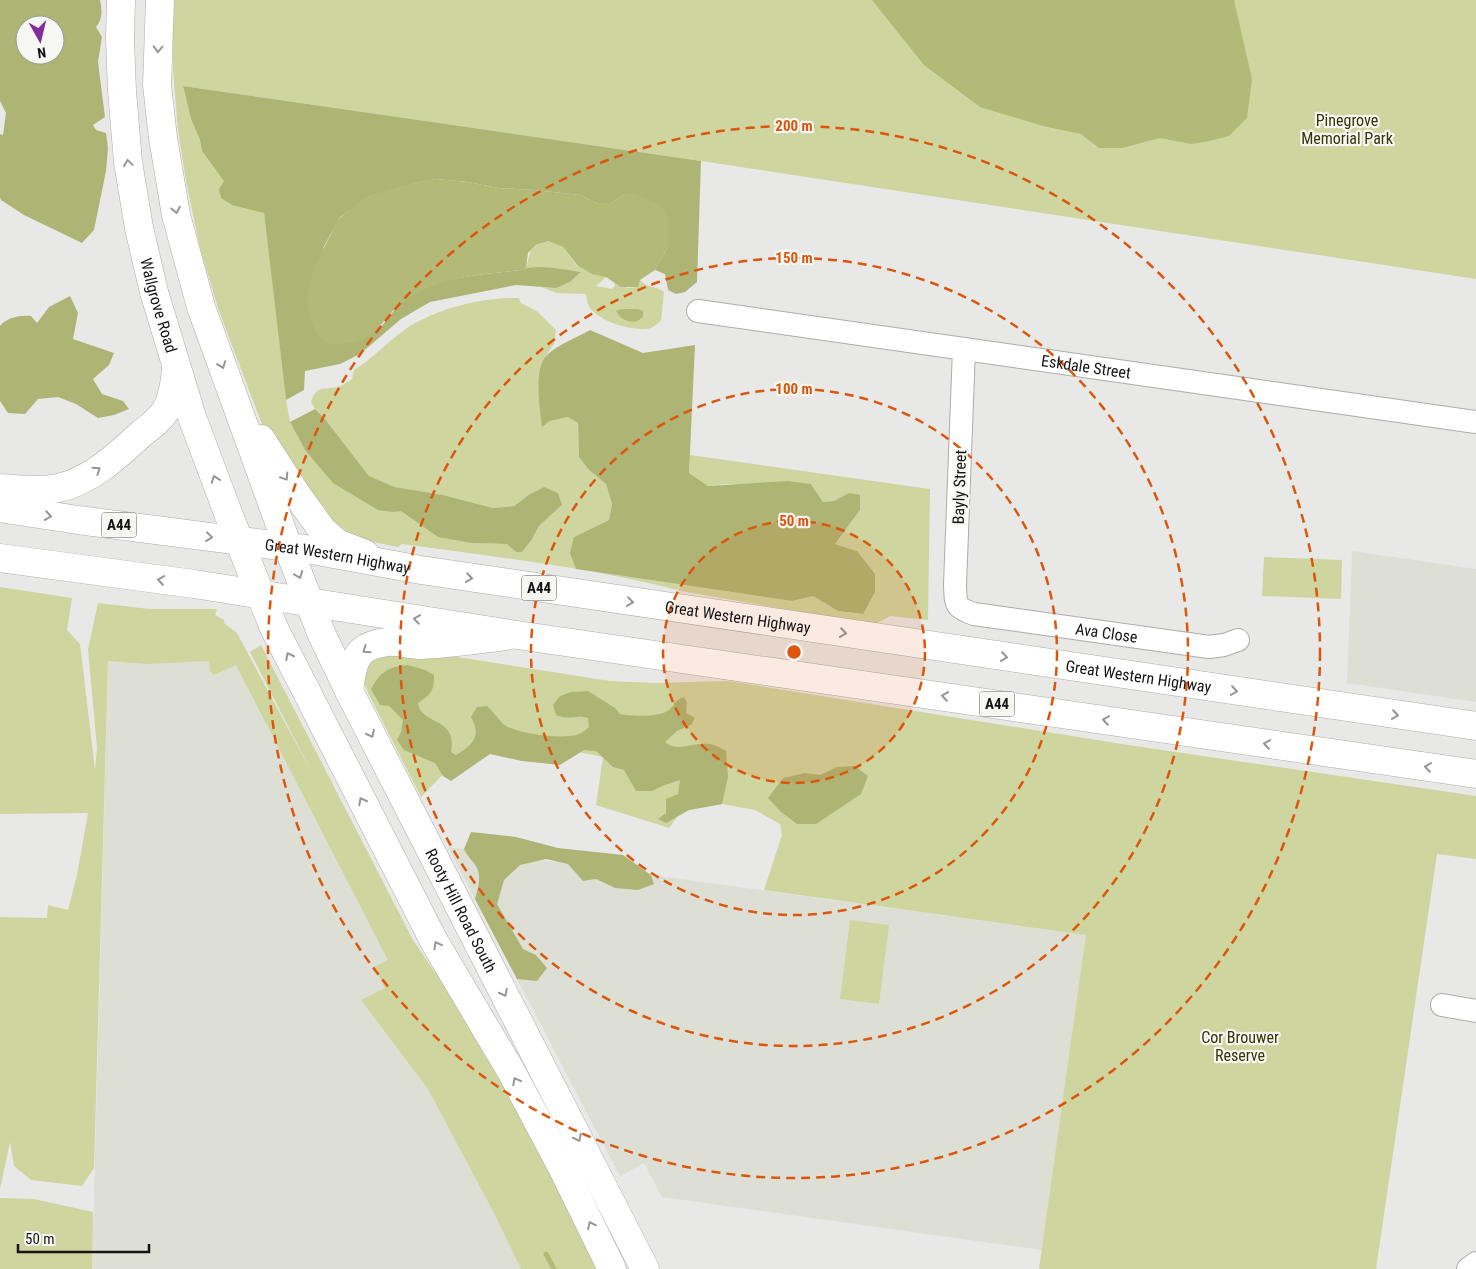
<svg xmlns="http://www.w3.org/2000/svg" width="1476" height="1269" font-family="'Roboto Condensed',sans-serif">
	<rect width="100%" height="100%" fill="#e8e9e6"/>
	<!-- built -->
	<g fill="#dddfd4">
		<path d="M1352,551L1476,569V702L1347,683Z"/>
		<path d="M231,628L406,967L588,1269H92L109,632Z"/>
		<path d="M448,847L1087,935L1042,1250L662,1197L644,1163L620,1176Z"/>
	</g>
	<!-- green -->
	<g fill="#ced59f">
		<path d="M173,0H1476V279L701,161L183,86L191,119L200,140L202,151L225,181L253,209L264,213L286,400L290,422L305,450L393,512L401,510L419,523L472,543L508,544L516,552L532,539L539,526L562,505L544,487L530,494L514,506L493,508L443,495L395,487L369,476L325,419L315,409L311,402C317,385 323,390 337,387C342,386 348,382 352,379L354,370C372,359 383,346 399,334C429,310 481,297 519,298L521,303L538,312L556,330L554,344L545,357L543,426L550,421L568,417L578,423L579,457L589,470L606,484L612,504L609,520L574,537L576,569L792,601L813,596L838,611L862,614L875,592L857,551L835,544L860,510L849,493L834,501L823,502L811,484H726L708,486L689,474L690,455L930,489L928,620L890,616L874,625L681,591C590,567 495,557 402,544L398,547L348,537L321,518L329,515L323,505L314,508L263,427L218,308L200,248L186,181L178,130L173,71Z"/>
		<path d="M548,241L563,247L576,265L615,274L606,277L596,286L612,289L615,286L614,281C621,289 628,288 637,287L640,280C648,289 655,285 664,292L661,321C658,323 654,327 651,328C634,332 598,322 589,306C587,303 587,298 586,294L557,293L541,287C559,288 567,286 580,273L550,268H526C531,251 528,247 548,241Z"/>
		<path d="M1264,557L1342,560L1341,599L1262,596Z"/>
		<path d="M0,587L72,598L67,630L80,644L95,770L97,748L88,649L98,603L149,609H217L215,615L224,620V623L237,633L313,775L250,652L261,645L413,940L434,971L462,1005L603,1269H521L495,1215L428,1089L361,1000L385,988L374,967L388,960L236,665L214,675L210,671L209,661L147,664L108,661L94,1168L82,1186L31,1180L14,1166L10,1142L0,1189V917L47,918L48,905L68,910L77,875L88,813L0,814Z"/>
		<path d="M393,647L610,681L654,683L728,681L1128,745L1476,796V859L1437,854L1376,1269H1039L1086,935L764,890L782,835L780,824L755,810L722,804L689,810L678,816L669,828L596,805L603,757L483,733L421,797L369,695L364,682L371,661L387,656Z"/>
		<path d="M850,920L889,925L879,1004L840,999Z"/>
		<path d="M0,1198L34,1199L93,1212L92,1269H0Z"/>
	</g>
	<!-- forest -->
	<g fill="#aeb574" fill-rule="evenodd">
		<path d="M0,0H100C102,10 103,19 96,27L102,37L98,62L105,117L93,125L96,130L106,133L108,148L106,171L94,230L82,243L24,215L1,200L0,197V134L3,135L6,113L0,101ZM25,25H55V55H25Z"/>
		<path d="M183,86L701,161L697,282L685,292L676,294L668,290L665,274L655,270L668,247V216L625,194L611,203H597L580,195L535,190L498,188L468,182L436,179L415,183L370,196L340,217L323,248L380,328C388,319 396,306 406,299C438,276 484,275 521,270C536,263 565,270 581,272L570,282L556,288L516,285L430,302L401,319L360,354L340,364L305,371L304,390L286,400L264,213L232,205L221,198L219,189L224,181L202,151L200,140L191,119Z"/>
		<path d="M70,296L78,313L73,339L114,353L109,365L93,379L102,394L123,401L129,409L114,415L98,418L76,404L58,397L38,399L25,414L8,413L0,401V326C7,317 21,315 31,316L37,323L49,307Z"/>
		<path d="M590,330L643,353L695,345L689,473L708,486L787,481L811,484L823,502L834,501L849,493L860,495V510L835,544L857,551L875,574V592L863,614L838,611L813,596L792,601L576,569L570,553L574,537L609,520L612,504L606,484L589,470L579,457L578,423L568,417L550,421L542,427C540,409 533,368 547,355C559,344 576,338 590,330Z"/>
		<path d="M315,409L325,419L369,476L395,487L443,495L493,508L514,506L530,494L544,487L558,493L562,505L539,526L532,539L522,552H516L507,544L472,543L438,537L401,511L393,512L378,510L333,483L305,450L290,422Z"/>
		<path d="M408,665L425,670L434,675C434,692 431,694 418,703C421,726 458,716 451,752L456,755C473,745 482,736 471,717L477,707L487,706C493,711 498,719 503,724C514,733 553,738 568,736C577,736 583,733 589,727L588,718C574,714 571,721 556,715L553,705L560,696L571,692L588,691L615,708L620,714C631,716 661,718 670,709C676,703 674,701 684,697L687,703L686,713L695,718L691,725L677,731L665,742C678,753 692,742 708,744C714,744 721,748 726,751L728,777L722,804L689,810L666,823L658,819L666,813V799L678,794L680,780L662,786L652,791H636L624,770L613,767L596,751L584,750L560,765L522,761L490,754L451,781L443,776L435,763L404,750L397,740L401,732L403,720L389,706L380,705L371,689C381,671 388,667 408,665Z"/>
		<path d="M855,766L868,776L861,794L816,824H797L780,811L768,798L783,778L805,773L820,775L837,767Z"/>
		<path d="M471,832L516,837L558,848L623,855L651,875L654,884L638,890L615,888L596,879L583,881L568,864L546,859L520,865L504,880L497,904L523,949L536,955L547,968L537,981L517,979L475,899C478,889 482,876 476,866C472,860 467,856 464,849Z"/>
	</g>
	<!-- water -->
	<g fill="#b3ba78">
		<path d="M872,0H1234L1252,79L1247,118L1229,136L1205,142L1191,144L1160,138L1122,148H1099L1081,134L1043,126L980,107L924,65Z"/>
		<path d="M436,179L468,182L498,188L535,190L580,195L597,203H611L625,194H635L659,204L668,216V247L655,270L640,280L638,287H621L606,277L592,274L577,265L563,247L548,241L536,245L528,253L526,268L521,270C485,274 435,277 405,300C384,315 380,337 350,343C343,344 334,345 328,343C323,342 319,337 317,333C297,303 313,267 329,238C333,231 336,220 342,216C351,209 361,200 370,196C390,188 416,182 436,179Z"/>
		<path d="M621,309H638L643,311V317L636,322C626,321 621,320 616,311Z"/>
	</g>
	<g fill="none" stroke-linecap="round" stroke-linejoin="round">
		<!-- stream -->
		<path stroke="#b3ba78" stroke-width="5" d="M546,1254L554,1269"/>
		<!-- minor casing -->
		<g stroke="#acadaa" stroke-width="24">
			<g id="minor">
				<path id="s1" d="M698,311L1476,422"/>
				<path id="s2" d="M964,349L955,585C956,604 954,607 974,614L1209,647L1224,645L1238,640"/>
				<path d="M1442,1005L1476,1011"/>
				<path d="M1468,1269L1476,1263"/>
			</g>
		</g>
		<!-- major casing -->
		<g stroke="#acadaa" stroke-width="29">
			<g id="major">
				<path id="s3" d="M121,0L120,39L122,91L128,162L139,228L154,292L192,417L228,513L274,628L435,943L511,1071L564,1171L612,1269"/>
				<path id="s4" d="M160,0L157,85L163,138L176,215L201,307L288,547L322,635L349,691L645,1269"/>
				<path d="M261,439L297,495L323,531L337,543L365,554"/>
				<path d="M0,488C19,489 39,492 58,488C91,481 117,456 141,434C150,427 160,420 166,410C173,397 175,383 176,369"/>
				<path d="M349,691C351,678 352,661 362,651C368,646 379,643 387,642C398,641 410,645 421,645C450,644 478,640 506,636"/>
			</g>
		</g>
		<!-- highway casing -->
		<g stroke="#acadaa" stroke-width="29">
			<g id="highway">
				<path id="s5" d="M0,508L78,520L312,550L421,570L1476,726"/>
				<path d="M0,558L194,584L517,635L1476,774"/>
			</g>
		</g>
		<!-- minor -->
		<use href="#minor" stroke="#fff" stroke-width="22"/>
		<!-- major -->
		<use href="#major" stroke="#fff" stroke-width="28"/>
		<!-- highway -->
		<use href="#highway" stroke="#fff" stroke-width="28"/>
	</g>
	<!-- one-way arrows -->
	<defs><path id="oneway-chevron" d="M-2-3.5L2.5 0L-2 3.5" fill="none" stroke-width="1.6" stroke-linecap="round" stroke-linejoin="round" transform="scale(1.25)"/></defs>
	<g stroke="#969695">
		<use href="#oneway-chevron" transform="translate(158 49) rotate(92)"/>
		<use href="#oneway-chevron" transform="translate(128 163) rotate(-98)"/>
		<use href="#oneway-chevron" transform="translate(176 210) rotate(79)"/>
		<use href="#oneway-chevron" transform="translate(222 365) rotate(70)"/>
		<use href="#oneway-chevron" transform="translate(97 470) rotate(-35)"/>
		<use href="#oneway-chevron" transform="translate(285 477) rotate(57)"/>
		<use href="#oneway-chevron" transform="translate(215 479) rotate(-110)"/>
		<use href="#oneway-chevron" transform="translate(48 516) rotate(9)"/>
		<use href="#oneway-chevron" transform="translate(209 537) rotate(7)"/>
		<use href="#oneway-chevron" transform="translate(299 575) rotate(68)"/>
		<use href="#oneway-chevron" transform="translate(469 578) rotate(8)"/>
		<use href="#oneway-chevron" transform="translate(161 580) rotate(-172)"/>
		<use href="#oneway-chevron" transform="translate(630 602) rotate(8)"/>
		<use href="#oneway-chevron" transform="translate(417 619) rotate(-171)"/>
		<use href="#oneway-chevron" transform="translate(843 633) rotate(8)"/>
		<use href="#oneway-chevron" transform="translate(366 650) rotate(145)"/>
		<use href="#oneway-chevron" transform="translate(289 656) rotate(-117)"/>
		<use href="#oneway-chevron" transform="translate(1004 657) rotate(8)"/>
		<use href="#oneway-chevron" transform="translate(1234 691) rotate(8)"/>
		<use href="#oneway-chevron" transform="translate(945 696) rotate(-172)"/>
		<use href="#oneway-chevron" transform="translate(1395 715) rotate(8)"/>
		<use href="#oneway-chevron" transform="translate(1106 720) rotate(-172)"/>
		<use href="#oneway-chevron" transform="translate(371 734) rotate(63)"/>
		<use href="#oneway-chevron" transform="translate(1267 744) rotate(-172)"/>
		<use href="#oneway-chevron" transform="translate(1428 767) rotate(-172)"/>
		<use href="#oneway-chevron" transform="translate(362 801) rotate(-117)"/>
		<use href="#oneway-chevron" transform="translate(437 945) rotate(-119)"/>
		<use href="#oneway-chevron" transform="translate(504 993) rotate(63)"/>
		<use href="#oneway-chevron" transform="translate(516 1081) rotate(-118)"/>
		<use href="#oneway-chevron" transform="translate(578 1138) rotate(63)"/>
		<use href="#oneway-chevron" transform="translate(591 1225) rotate(-116)"/>
	</g>
	<!-- distance rings -->
	<circle cx="794" cy="652" r="131" fill="#dd560c" fill-opacity=".12"/>
	<g fill="none" stroke="#dd560c" stroke-width="2.5" stroke-dasharray="9 6">
		<circle cx="794" cy="652" r="131"/>
		<circle cx="794" cy="652" r="263"/>
		<circle cx="794" cy="652" r="394"/>
		<circle cx="794" cy="652" r="526"/>
	</g>
	<g text-anchor="middle" stroke-width="4.5" stroke-linejoin="round" paint-order="stroke">
		<!-- shield labels -->
		<g fill="#f6f6f3" stroke="#585857" stroke-width="1">
			<rect x="101.5" y="512.5" width="35" height="25" rx="4"/>
			<rect x="521.5" y="575.5" width="35" height="25" rx="4"/>
			<rect x="979.5" y="691.5" width="35" height="25" rx="4"/>
		</g>
		<g font-size="15" font-weight="bold" fill="#151514">
			<text x="119" y="530">A44</text>
			<text x="539" y="593">A44</text>
			<text x="997" y="709">A44</text>
		</g>
		<!-- park labels -->
		<g font-size="16" fill="#343703" stroke="#f6f6f3">
			<text x="1347" y="126">Pinegrove<tspan x="1347" dy="18">Memorial Park</tspan></text>
			<text x="1240" y="1043">Cor Brouwer<tspan x="1240" dy="18">Reserve</tspan></text>
		</g>
		<!-- street labels -->
		<g font-size="16" fill="#151514" stroke="#f6f6f3">
			<text dy="6" stroke="none"><textPath href="#s3" startOffset="309">Wallgrove Road</textPath></text>
			<text dy="6" stroke="none"><textPath href="#s1" startOffset="392">Eskdale Street</textPath></text>
			<text transform="translate(959 487) rotate(-88)" y="6">Bayly Street</text>
			<text dy="6" stroke="none"><textPath href="#s5" startOffset="341">Great Western Highway</textPath></text>
			<text dy="6" stroke="none"><textPath href="#s5" startOffset="746">Great Western Highway</textPath></text>
			<text dy="6" stroke="none"><textPath href="#s2" startOffset="409">Ava Close</textPath></text>
			<text dy="6" stroke="none"><textPath href="#s5" startOffset="1151">Great Western Highway</textPath></text>
			<text dy="6" stroke="none"><textPath href="#s4" startOffset="970">Rooty Hill Road South</textPath></text>
		</g>
	</g>
	<circle cx="794" cy="652" r="8" fill="#dd560c" stroke="#f6f6f3" stroke-width="2.5"/>
	<g font-size="15" text-anchor="middle" font-weight="bold" fill="#dd560c" stroke="#f6f6f3" stroke-width="4.5" stroke-linejoin="round" paint-order="stroke">
		<text x="794" y="131">200 m</text>
		<text x="794" y="263">150 m</text>
		<text x="794" y="394">100 m</text>
		<text x="794" y="526">50 m</text>
	</g>
	<!-- north arrow -->
	<g transform="translate(40 40) rotate(172)"><circle r="24" fill="#f6f6f3" stroke="#9c9c9a"/>
	<path d="M0-4L9 19L0 12L-9 19Z" fill="#812d9c"/>
	<text y="-8" font-size="14" font-weight="bold" text-anchor="middle" fill="#151514">N</text>
	</g>
	<!-- scale -->
	<path d="M18 1244v8h131v-8" fill="none" stroke="#151514" stroke-width="2.5"/>
	<text x="25" y="1244" font-size="15" fill="#151514" stroke="#f6f6f3" stroke-width="4" paint-order="stroke">50 m</text>
</svg>
